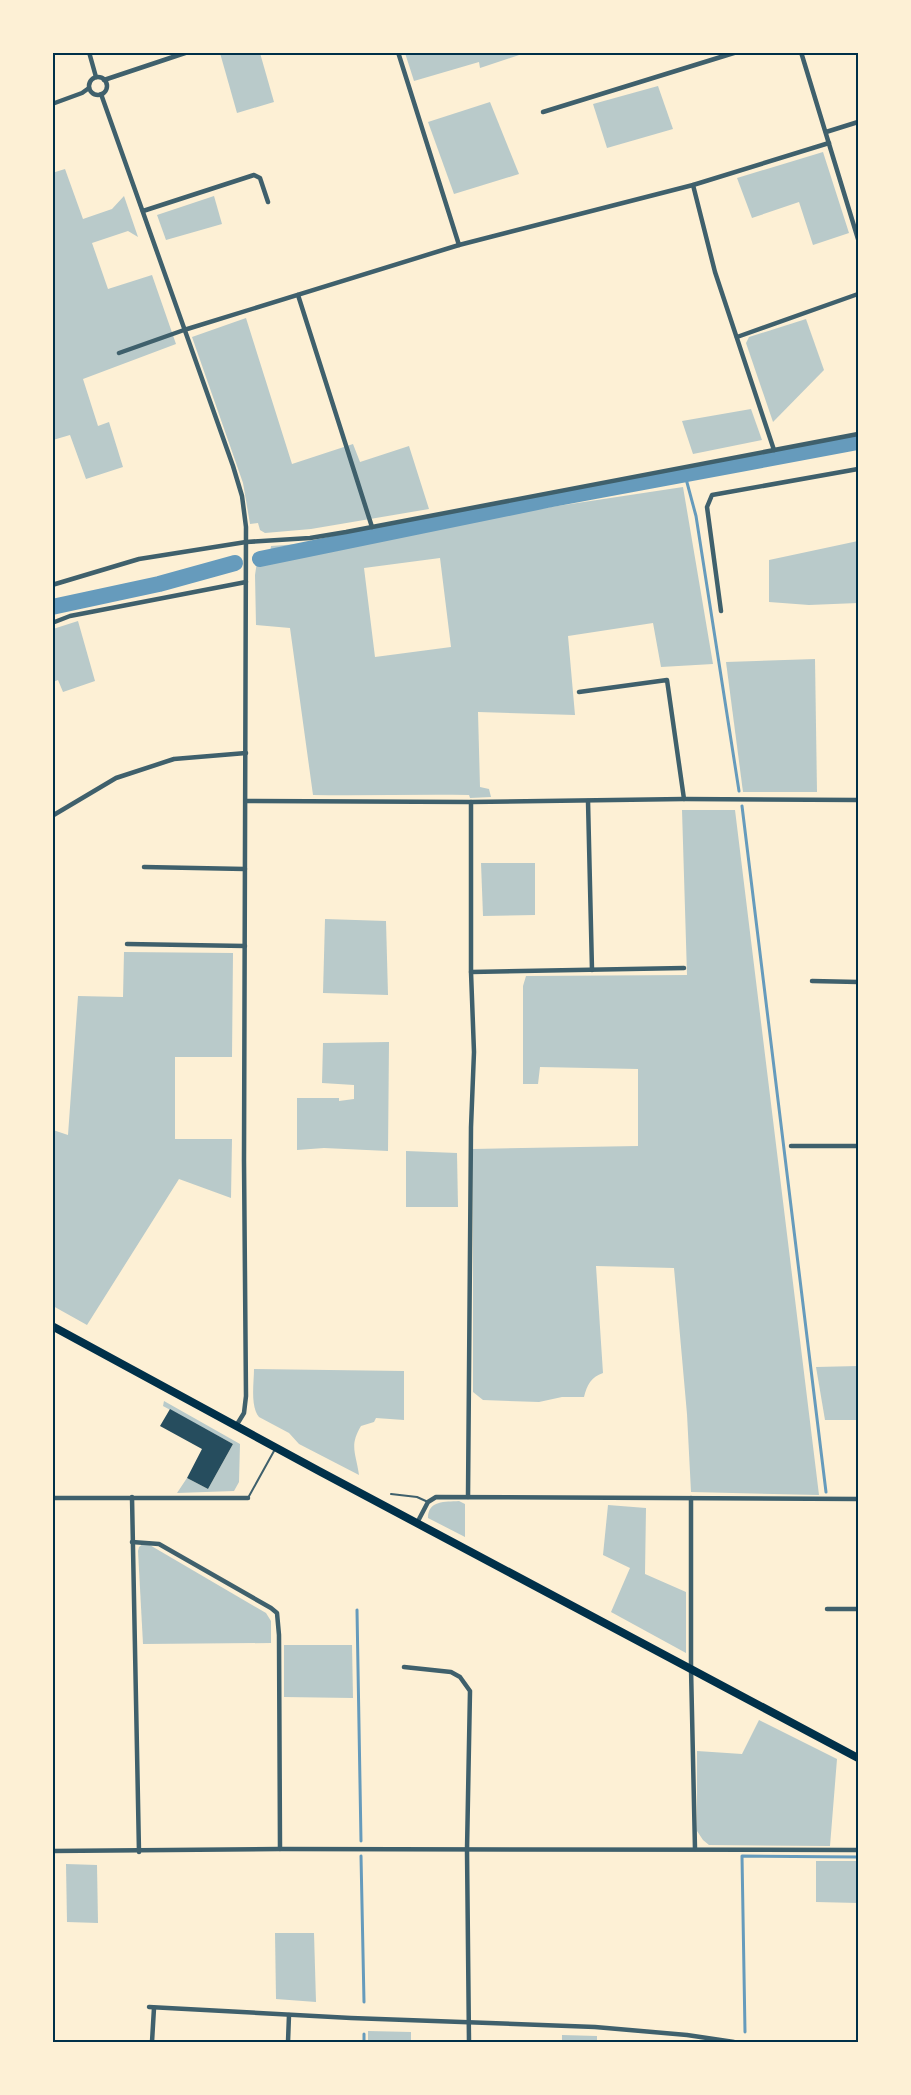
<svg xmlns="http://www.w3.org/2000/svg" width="911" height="2095" font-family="'Alegreya Sans',sans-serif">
	<rect width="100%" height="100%" fill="#fdf0d5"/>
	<!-- green -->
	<g fill="#b9caca" fill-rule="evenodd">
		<path d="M223,52L260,53L274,102L237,113L220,53Z"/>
		<path d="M405,53V52L525,53L480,68L479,62L414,81Z"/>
		<path d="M658,86L673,129L607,148L593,104Z"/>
		<path d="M490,102L519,174L454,194L428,122Z"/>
		<path d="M823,152L849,233L813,245L799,202L752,218L737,178Z"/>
		<path d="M65,169L83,219L112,209L124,196L138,237L128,231L92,243L108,289L152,275L176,344L83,379L98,426L109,422L123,467L86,479L70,435L53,440L52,173Z"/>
		<path d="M214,196L222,224L166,240L157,215Z"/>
		<path d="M246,318L292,464L353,444L360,462L409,446L429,509L311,529L265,533L260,530L258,523L250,524L243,483L192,337Z"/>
		<path d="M806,319L824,370L773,422L746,343L749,337Z"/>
		<path d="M751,409L762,440L693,454L682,421Z"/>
		<path d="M683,487L713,664L661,667L653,623L568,636L575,715L478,712L480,787L489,789L491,797L470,798L469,795C417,794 365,796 313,795L290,628L256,625L255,575L258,555L270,553L271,546L313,543ZM440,558L451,647L375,657L364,568Z"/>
		<path d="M858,541V603L809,605L769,602V560Z"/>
		<path d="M78,621L95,681L63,692L58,680L53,682V629Z"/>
		<path d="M815,659L817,792H743L726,662Z"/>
		<path d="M682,810H735L819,1495L691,1492L687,1414L674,1268L596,1266L603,1373C591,1377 587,1385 584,1397H562L539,1402L483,1400L473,1392V1149L638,1146V1069L540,1067L538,1084H523V986L526,976L687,975Z"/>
		<path d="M481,863H535V915L483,916Z"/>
		<path d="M325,919L386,921L388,995L323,993Z"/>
		<path d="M124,952L233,953L232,1057H175V1139H232L231,1198L179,1179L87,1325L53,1306V1130L68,1135L78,996L123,997Z"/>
		<path d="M389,1042L388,1151L324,1148L297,1150V1098H339V1101L354,1099V1085L322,1083L323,1043Z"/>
		<path d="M406,1151L457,1153L458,1207H406Z"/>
		<path d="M858,1366V1420H825L816,1367Z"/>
		<path d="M254,1369L404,1371V1420L376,1418L374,1422L361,1426C349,1446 356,1453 359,1475L299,1444L289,1433L259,1417C250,1406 254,1383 254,1369Z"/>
		<path d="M164,1401L240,1444L239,1482L234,1491L177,1493L187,1478L208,1489L233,1444L163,1406Z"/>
		<path d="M459,1501L465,1504V1537L428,1518C428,1500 445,1502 459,1501Z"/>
		<path d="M608,1505L646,1508L645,1574L686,1592V1653L611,1612L630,1568L603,1555Z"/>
		<path d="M144,1543L148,1544L266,1613L271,1621V1643L143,1644L138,1551L139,1547Z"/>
		<path d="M284,1645H352L353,1698L284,1697Z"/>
		<path d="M759,1720L837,1759L830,1846L709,1845L703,1840L697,1831V1751L742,1754Z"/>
		<path d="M816,1861H858V1903L816,1902Z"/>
		<path d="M66,1864L97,1865L98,1923L67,1922Z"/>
		<path d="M275,1933H314L316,2002L276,1999Z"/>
		<path d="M368,2031L411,2032V2042H368Z"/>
		<path d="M562,2035L597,2036V2042H562Z"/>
	</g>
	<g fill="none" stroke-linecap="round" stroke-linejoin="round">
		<!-- stream -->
		<g stroke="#669bbc" stroke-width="3">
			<path d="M685,475L696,516L739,791"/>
			<path d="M742,806L826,1492"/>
			<path d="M357,1610L361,1841"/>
			<path d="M361,1856L364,2002"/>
			<path d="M745,2032L742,1856L858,1857"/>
			<path d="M364,2034V2042"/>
		</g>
		<!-- river -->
		<g stroke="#669bbc" stroke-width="16">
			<path d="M260,559L547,500L858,442"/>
			<path d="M52,607L159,584L235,563"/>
		</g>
	</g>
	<!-- building -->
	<path fill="#264d5e" d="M170,1409L233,1444L208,1489L187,1478L202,1449L160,1426Z"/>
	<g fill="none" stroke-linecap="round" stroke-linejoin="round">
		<!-- service -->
		<g stroke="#3f606c" stroke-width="2">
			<path d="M391,1494L417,1497L428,1502"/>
			<path d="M248,1498L274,1451"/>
		</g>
		<!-- minor -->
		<g stroke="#3f606c" stroke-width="4.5">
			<path d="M89,52L96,77"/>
			<path d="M398,52L459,245"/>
			<path d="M801,52L858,239"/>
			<circle cx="98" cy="86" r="9"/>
			<path d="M104,80L188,52"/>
			<path d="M101,94L233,466L242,496L246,527L244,1161L246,1396L244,1413L236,1426"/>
			<path d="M52,104L82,93L89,88"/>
			<path d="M543,112L737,52"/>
			<path d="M826,132L858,122"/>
			<path d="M693,185L715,272L774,450"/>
			<path d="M143,211L254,175L260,178L268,202"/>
			<path d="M298,295L372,527"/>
			<path d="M737,337L858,294"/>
			<path d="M119,353L184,330L459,245L693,185L829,143"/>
			<path d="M52,585L139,559L246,542L310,538L346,532L858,434"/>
			<path d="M721,611L707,507L712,495L858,469"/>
			<path d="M52,623L70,616L246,582"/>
			<path d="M579,692L667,680L684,799"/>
			<path d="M246,801L471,802L684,799L858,800"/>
			<path d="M588,801L592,970"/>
			<path d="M52,816L116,778L174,759L246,753"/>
			<path d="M144,867L245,869"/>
			<path d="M127,944L245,946"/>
			<path d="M471,972L684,968"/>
			<path d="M812,981L858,982"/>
			<path d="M791,1146H858"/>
			<path d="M132,1497L139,1852"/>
			<path d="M468,1497L471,1127L474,1052L471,972V802"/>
			<path d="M52,1498H248"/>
			<path d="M691,1498V1668L695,1849"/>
			<path d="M417,1523L428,1502L436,1497L858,1499"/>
			<path d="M132,1542L159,1544L271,1608L277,1613L279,1635L280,1849"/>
			<path d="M827,1609H858"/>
			<path d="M404,1667L451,1672L460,1677L470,1691L467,1850L469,2042"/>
			<path d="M52,1851L280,1849L858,1850"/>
			<path d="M149,2007L351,2018L595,2027L687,2035L734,2042"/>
			<path d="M152,2042L154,2008"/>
			<path d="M288,2042L289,2015"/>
		</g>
		<!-- primary -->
		<path stroke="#003049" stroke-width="8" d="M52,1326L319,1471L858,1758"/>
	</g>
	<!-- border -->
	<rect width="911" height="2095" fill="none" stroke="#fdf0d5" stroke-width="108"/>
	<rect x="54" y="54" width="803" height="1987" fill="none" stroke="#003049" stroke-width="2"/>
</svg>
